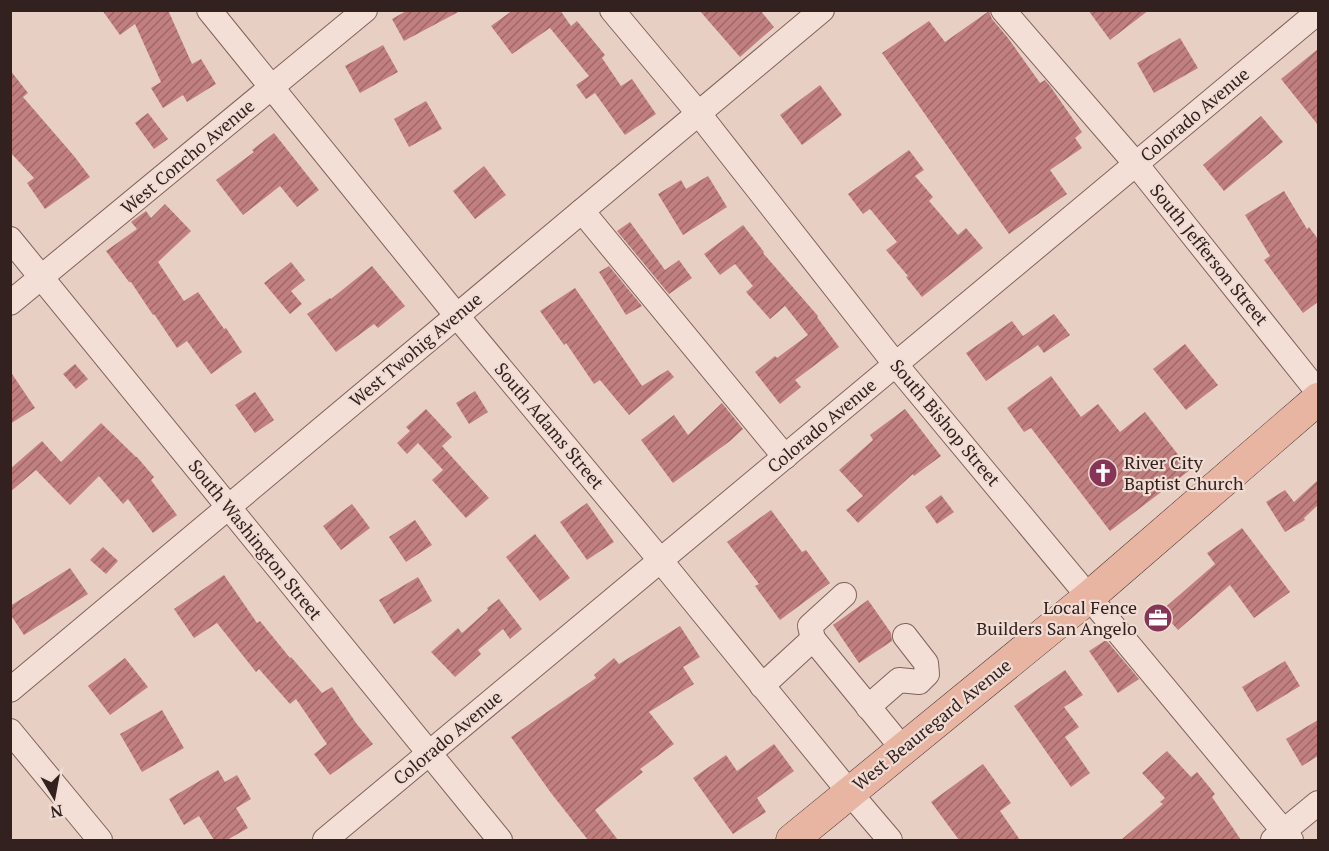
<svg xmlns="http://www.w3.org/2000/svg" width="1329" height="851" font-family="'PT Serif',serif">
	<defs>
		<pattern id="building-hatch" width="6" height="6" patternUnits="userSpaceOnUse" patternTransform="scale(1.5)"><rect width="6" height="6" fill="#c1807f"/><path d="M-1 1l2-2M0 6l6-6M5 7l2-2" fill="none" stroke="#9d6867"/></pattern>
	</defs>
	<rect width="100%" height="100%" fill="#e8cfc4"/>
	<!-- building -->
	<g fill="url(#building-hatch)">
		<path d="M102,10H168L192,64L201,59L216,84L187,102L183,95L163,108L151,88L161,82L135,24L120,35Z"/>
		<path d="M408,10H462L404,41L392,19Z"/>
		<path d="M513,10H560L571,26L577,21L605,55L602,58L621,86L632,79L656,114L625,135L595,93L586,99L576,85L589,76L550,28L512,54L491,26Z"/>
		<path d="M699,10H760L774,27L740,57Z"/>
		<path d="M1088,10H1149L1110,40Z"/>
		<path d="M989,11L992,19L1008,38L1040,83L1045,80L1050,86L1082,132L1075,138L1082,148L1050,170L1067,194L1009,234L882,53L929,21L945,42Z"/>
		<path d="M1180,38L1198,68L1154,93L1137,63Z"/>
		<path d="M383,45L398,72L360,93L345,66Z"/>
		<path d="M1318,49V125L1281,79Z"/>
		<path d="M10,70L28,93L23,97L74,156L90,177L45,209L27,183L34,178L10,152Z"/>
		<path d="M820,85L842,115L802,145L780,115Z"/>
		<path d="M426,101L442,129L409,147L394,119Z"/>
		<path d="M148,113L168,139L154,149L135,123Z"/>
		<path d="M1261,116L1283,142L1224,191L1203,165Z"/>
		<path d="M274,133L319,190L297,207L280,186L243,215L216,180L254,152L252,150Z"/>
		<path d="M909,150L924,170L915,176L933,197L929,201L958,235L966,228L983,248L922,297L906,277L908,276L886,250L897,242L870,209L863,214L848,194Z"/>
		<path d="M484,166L506,195L475,219L453,191Z"/>
		<path d="M708,176L727,207L683,235L658,194L681,180L686,189Z"/>
		<path d="M1284,191L1307,229L1309,227L1318,239V302L1303,313L1264,260L1270,256L1245,215Z"/>
		<path d="M165,204L191,231L158,262L184,301L198,292L224,329L226,328L242,352L211,374L187,341L177,348L154,314L153,315L131,282H129L106,251L137,229L131,222L146,211L151,218Z"/>
		<path d="M630,222L665,270L679,260L692,278L669,294L617,231Z"/>
		<path d="M743,225L764,252L763,253L818,316L817,317L839,347L795,380L801,387L780,404L755,372L775,356L777,358L808,335L785,306L770,319L746,292L753,286L735,264L720,275L704,254Z"/>
		<path d="M291,262L305,280L291,291L302,304L290,314L264,283Z"/>
		<path d="M372,266L405,306L378,328L374,324L336,352L307,314L330,298L331,299Z"/>
		<path d="M609,266L642,306L626,315L599,272Z"/>
		<path d="M575,288L642,386L668,370L674,377L629,415L600,380L594,384L566,343L564,345L540,311Z"/>
		<path d="M1054,314L1070,335L1044,353L1038,345L986,381L966,353L1012,321L1023,336Z"/>
		<path d="M1185,344L1218,385L1186,410L1153,369Z"/>
		<path d="M75,364L88,379L76,389L63,374Z"/>
		<path d="M10,371L35,408L10,424Z"/>
		<path d="M1051,376L1081,417L1098,404L1120,432L1145,412L1190,470L1110,531L1031,428L1024,432L1007,408Z"/>
		<path d="M475,391L488,412L469,424L456,403Z"/>
		<path d="M255,392L274,420L255,433L235,405Z"/>
		<path d="M722,403L743,429L730,441L673,483L641,440L674,415L688,435Z"/>
		<path d="M426,409L452,437L442,446L489,498L466,518L432,480L443,470L418,443L407,454L397,443L410,431L406,427Z"/>
		<path d="M905,409L941,456L914,476L913,474L858,523L846,510L863,496L839,470L873,440L870,435Z"/>
		<path d="M101,423L136,457H137L154,477L151,480L177,515L153,533L128,499L123,504L99,476L70,505L36,470L10,492V469L42,441L61,462Z"/>
		<path d="M1318,480V505L1304,518L1305,520L1285,532L1266,502L1285,490L1294,502Z"/>
		<path d="M941,495L954,512L937,524L925,507Z"/>
		<path d="M587,503L614,542L587,560L560,522Z"/>
		<path d="M352,504L370,528L341,550L323,526Z"/>
		<path d="M771,510L802,552L806,550L830,583L780,620L755,586L759,584L727,542Z"/>
		<path d="M415,520L432,545L406,562L389,537Z"/>
		<path d="M1242,528L1290,592L1254,618L1230,585L1178,630L1161,611L1215,564L1207,553Z"/>
		<path d="M535,534L570,578L540,601L506,557Z"/>
		<path d="M103,547L118,561L106,574L90,560Z"/>
		<path d="M70,568L88,594L24,635L10,614V606Z"/>
		<path d="M224,575L257,623L260,621L290,658L291,657L322,693L332,687L356,723L373,744L330,775L314,754L327,744L296,699L290,704L259,669L256,672L217,623L194,638L174,609Z"/>
		<path d="M418,577L432,601L394,624L379,600Z"/>
		<path d="M499,599L522,629L510,639L503,629L478,650L481,654L455,677L431,652L458,628L462,633L488,610L487,608Z"/>
		<path d="M868,600L891,633L892,641L859,663L833,625Z"/>
		<path d="M680,626L700,657L683,667L694,684L649,712L674,744L640,769L643,772L595,810L618,840H588L551,793L511,737L596,678L594,675L614,658L619,664Z"/>
		<path d="M1106,640L1139,679L1118,693L1089,651Z"/>
		<path d="M125,658L148,687L110,715L88,686Z"/>
		<path d="M1285,661L1300,686L1257,712L1242,687Z"/>
		<path d="M1065,670L1083,695L1064,707L1079,727L1065,737L1090,773L1071,787L1014,706Z"/>
		<path d="M162,710L184,748L142,772L120,734Z"/>
		<path d="M1318,720V756L1302,766L1286,739Z"/>
		<path d="M774,744L794,771L757,798L766,812L733,834L693,778L726,755L737,771Z"/>
		<path d="M1167,751L1191,777L1197,772L1215,794L1212,797L1241,840H1121L1163,804L1160,802L1165,798L1142,773Z"/>
		<path d="M983,764L1011,803L1000,811L1020,840H959L931,802Z"/>
		<path d="M218,770L225,782L237,775L251,799L236,808L248,828L227,840H214L199,816L184,825L169,799Z"/>
	</g>
	<g fill="none" stroke-linecap="round" stroke-linejoin="round">
		<!-- minor casing -->
		<g stroke="#80625d" stroke-width="26">
			<g id="minor">
				<path d="M209,10L457,316L661,561L850,793L890,840"/>
				<path d="M612,10L699,114L896,365L1291,840"/>
				<path d="M1003,10L1136,164L1318,392"/>
				<path d="M582,211L785,457"/>
				<path d="M10,239L500,840"/>
				<path d="M10,303L365,10"/>
				<path d="M813,639L810,626L844,595"/>
				<path d="M762,686L813,639L903,749"/>
				<path d="M10,690C279,462 552,238 822,10"/>
				<path d="M868,707L899,680L919,682L927,674L926,663L905,636"/>
				<path d="M10,731L100,840"/>
				<path d="M325,840L1318,12"/>
				<path d="M1273,840L1318,803"/>
			</g>
		</g>
		<!-- major casing -->
		<g stroke="#4e3331" stroke-width="33">
			<path id="major" d="M792,840L1089,597L1318,399"/>
		</g>
		<!-- minor -->
		<use href="#minor" stroke="#f4dfd6" stroke-width="24"/>
		<!-- major -->
		<use href="#major" stroke="#e7b5a1" stroke-width="32"/>
	</g>
	<!-- icons -->
	<defs>
		<g id="church-disc" transform="scale(1.5)"><circle r="9.5" fill="#873556" stroke="#f0dcd3"/><path d="M-1.2-6h2.4v3.5h3.3v2.4h-3.3V6h-2.4V-.1h-3.3v-2.4h3.3Z" fill="#fff"/></g>
		<g id="office-disc" transform="scale(1.5)"><circle r="9.5" fill="#873556" stroke="#f0dcd3"/><path d="M-6-3h4V-5.5h4V-3h4V5H-6ZM-1-4.5V-3h2v-1.5ZM-6 0V1H6V0Z" fill="#fff"/></g>
	</defs>
	<g fill-rule="evenodd">
		<use href="#church-disc" x="1103" y="473"/>
		<use href="#office-disc" x="1158" y="618"/>
	</g>
	<g text-anchor="middle" stroke-width="4.5" stroke-linejoin="round" paint-order="stroke">
		<!-- street labels -->
		<g font-size="18" fill="#32211f" stroke="#f0dcd3">
			<text transform="translate(1195 115) rotate(-40)" y="6">Colorado Avenue</text>
			<text transform="translate(188 157) rotate(-40)" y="6">West Concho Avenue</text>
			<text transform="translate(1209 255) rotate(51)" y="6">South Jefferson Street</text>
			<text transform="translate(416 350) rotate(-40)" y="6">West Twohig Avenue</text>
			<text transform="translate(945 423) rotate(50)" y="6">South Bishop Street</text>
			<text transform="translate(549 426) rotate(50)" y="6">South Adams Street</text>
			<text transform="translate(822 426) rotate(-40)" y="6">Colorado Avenue</text>
			<text transform="translate(255 540) rotate(51)" y="6">South Washington Street</text>
			<text transform="translate(932 725) rotate(-39)" y="6">West Beauregard Avenue</text>
			<text transform="translate(448 738) rotate(-40)" y="6">Colorado Avenue</text>
		</g>
		<!-- poi labels -->
		<g font-size="18" fill="#32211f" stroke="#f0dcd3" text-anchor="start">
			<text x="1124" y="469">River City<tspan x="1124" dy="21">Baptist Church</tspan></text>
			<text x="1137" y="614" text-anchor="end">Local Fence<tspan x="1137" dy="21">Builders San Angelo</tspan></text>
		</g>
	</g>
	<!-- border -->
	<rect width="1329" height="851" fill="none" stroke="#32211f" stroke-width="24"/>
	<!-- north arrow -->
	<g transform="translate(54 797) rotate(170)" stroke="#f0dcd3" stroke-width="4.5" paint-order="stroke">
	<path d="M0-4.5L10 22L0 15L-10 22Z" fill="#32211f"/>
	<text y="-9" font-size="16" font-weight="bold" text-anchor="middle" fill="#32211f">N</text>
	</g>
</svg>
